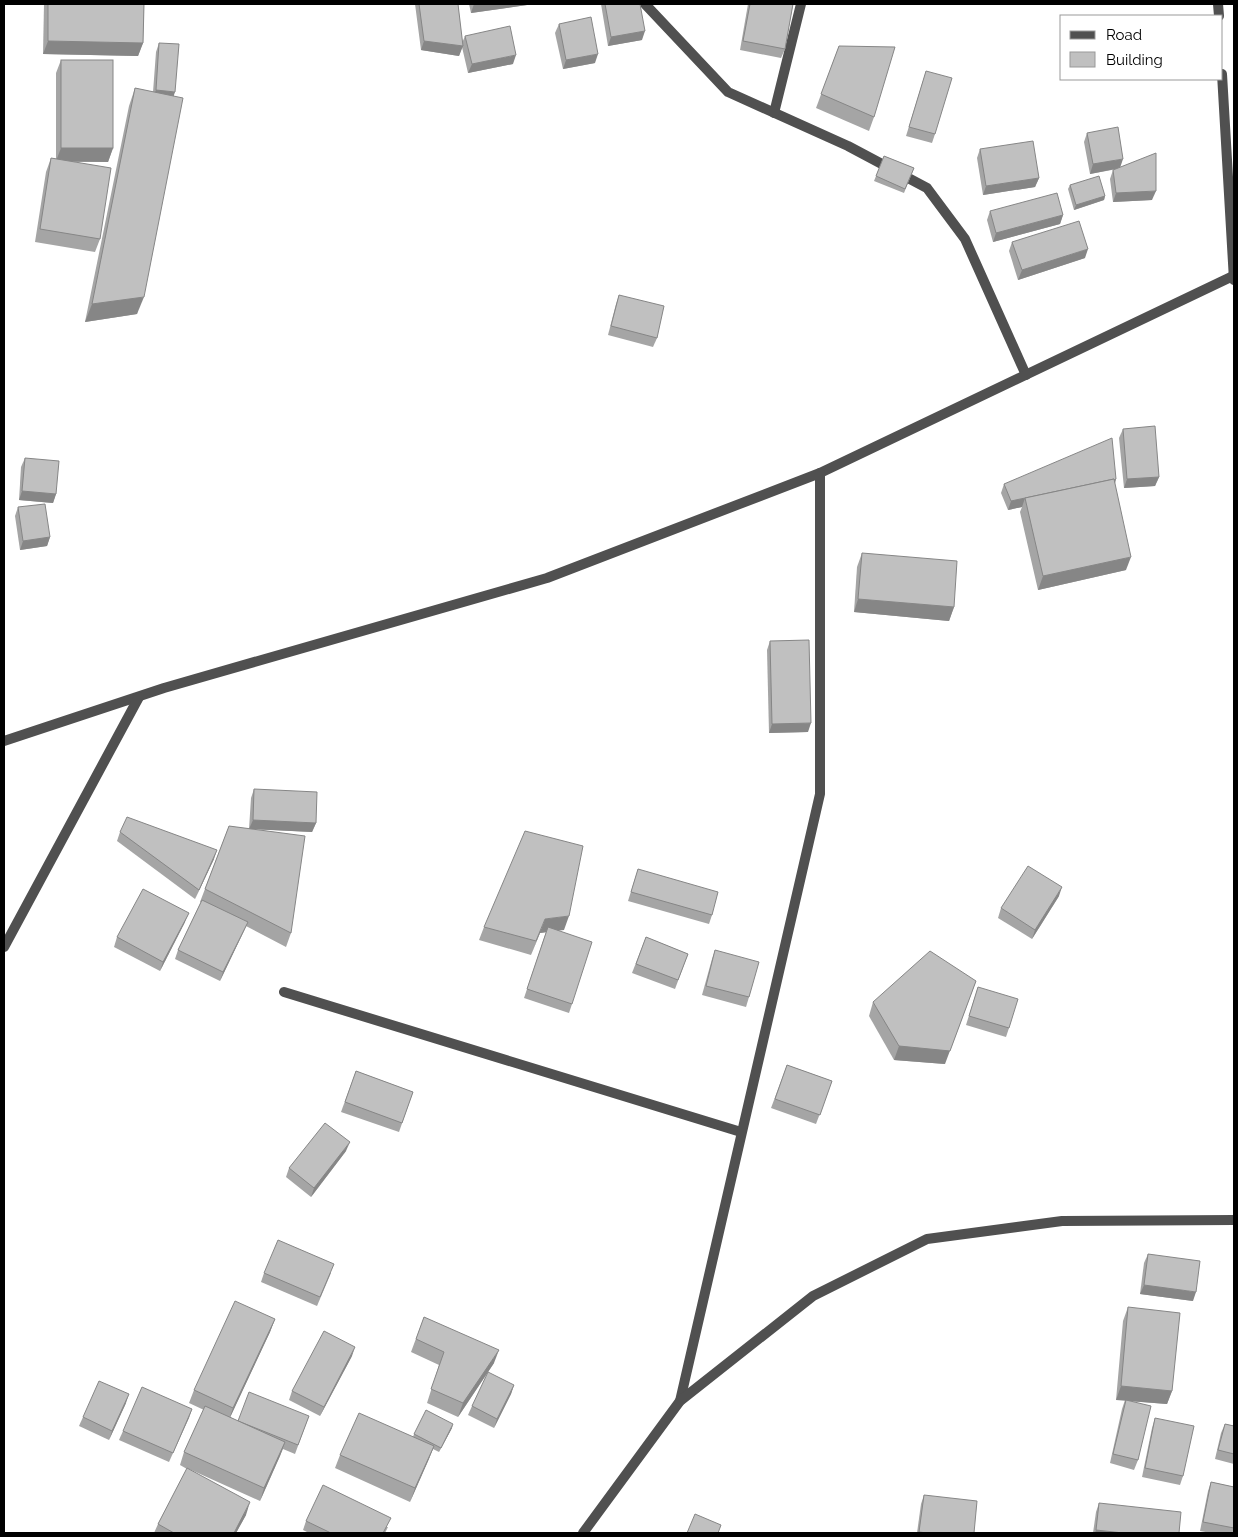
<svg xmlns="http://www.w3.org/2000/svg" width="1238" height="1537" font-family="Raleway,sans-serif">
	<rect width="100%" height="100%" fill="#fff"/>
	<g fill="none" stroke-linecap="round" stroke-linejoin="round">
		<!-- minor -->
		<g stroke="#505050" stroke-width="10">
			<path d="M645,4L728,92L848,146L927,188L965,239L1026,375"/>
			<path d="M1218,4L1219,16"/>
			<path d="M1222,74L1234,280"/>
			<path d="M774,113L801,4"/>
			<path d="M4,741L164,688L547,578L820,473L1233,276"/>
			<path d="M4,947L139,697"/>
			<path d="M284,992L741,1132"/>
			<path d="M680,1401L820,794V473"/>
			<path d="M583,1533L680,1401L813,1296L927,1239L1062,1221L1234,1220"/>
		</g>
	</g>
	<!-- wall -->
	<g fill="#a5a5a5">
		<path d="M44,4H144L143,43L138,56L43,54Z"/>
		<path d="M415,4H458L462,43L465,36L513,64L468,73L462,47L459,56L421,50Z"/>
		<path d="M469,4H534L471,13Z"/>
		<path d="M601,4H640L642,40L608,46Z"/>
		<path d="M748,4H793L785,49L781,58L740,50Z"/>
		<path d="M559,24L595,63L563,69L555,33Z"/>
		<path d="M159,43L174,96L137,314L85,322L129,106L135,88L153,92L156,52Z"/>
		<path d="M839,46L874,117L869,131L816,108Z"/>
		<path d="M61,60L113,148L108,162H72L100,239L95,252L35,242L46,172L51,158L56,159V73Z"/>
		<path d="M926,71L935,134L932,143L906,136Z"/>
		<path d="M1087,133L1120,167L1152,200L1113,202L1110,179L1113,170L1117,169L1090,174L1084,142Z"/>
		<path d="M980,149L1039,178L1035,187L983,195L977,158Z"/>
		<path d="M884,156L914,168L904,193L874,181Z"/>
		<path d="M1070,185L1105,196L1104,200L1074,210L1068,189Z"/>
		<path d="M990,211L1063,215L1060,224L993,242L987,220Z"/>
		<path d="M1012,242L1085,258L1018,280L1009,251Z"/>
		<path d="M619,295L657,338L653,347L608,335L616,304Z"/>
		<path d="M1123,429L1159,477L1155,486L1124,488L1119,438Z"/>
		<path d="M25,458L56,494L53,503L19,500L21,467Z"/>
		<path d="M1116,479L1115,484L1126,570L1038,590L1020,512L1022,507L1008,510L1001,493L1004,484Z"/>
		<path d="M18,507L50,537L47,546L20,550L15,516Z"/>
		<path d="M862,553L954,607L949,621L854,612L857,567Z"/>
		<path d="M770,641L808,732L769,733L767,650Z"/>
		<path d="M254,789L316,823L312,832L252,829L291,933L286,947L246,926L220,981L175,959L178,950L201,902H200L229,826L249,829L251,798Z"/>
		<path d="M120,832L214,859L195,899L117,841Z"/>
		<path d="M638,869L712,915L709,924L628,901Z"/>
		<path d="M1059,896L1032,939L998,918L1001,908Z"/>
		<path d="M185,922L160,971L114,947L117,937Z"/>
		<path d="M484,927L564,930H559L572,1004L569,1013L524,998L546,932L540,933L531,955L479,940Z"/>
		<path d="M646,937L688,954L675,989L632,973Z"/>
		<path d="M715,950L749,997L746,1007L702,995L712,959Z"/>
		<path d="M978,987L1009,1028L1006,1037L966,1025Z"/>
		<path d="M873,1002L945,1064L894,1060L869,1016Z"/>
		<path d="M787,1065L832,1081L816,1124L771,1108Z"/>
		<path d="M356,1071L413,1092L399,1132L341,1112Z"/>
		<path d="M346,1151L311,1197L286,1177L289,1168Z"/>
		<path d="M1148,1254L1193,1301L1140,1294L1144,1263Z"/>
		<path d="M264,1273H331L317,1306L261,1282Z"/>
		<path d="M1128,1307L1172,1391L1167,1404L1129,1401L1138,1460L1134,1470L1110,1463L1122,1409L1125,1400H1116L1123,1321Z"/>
		<path d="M424,1317L494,1363L458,1417L427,1403L439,1365L411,1352Z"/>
		<path d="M275,1319L270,1332L230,1417L238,1421L309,1416L295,1454L283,1449L260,1501L189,1469L246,1515L236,1533H154L158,1524L187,1469L180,1465L184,1452L204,1410L189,1403L194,1390Z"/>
		<path d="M352,1356L320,1416L289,1400L292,1391Z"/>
		<path d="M514,1385L511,1394L494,1428L468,1415L472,1406Z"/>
		<path d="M126,1403L109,1440L79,1426L83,1417Z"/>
		<path d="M192,1409L169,1462L119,1440L123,1431Z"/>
		<path d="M1155,1418L1183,1476L1180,1485L1142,1477L1152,1428Z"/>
		<path d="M1225,1424L1234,1426V1464L1215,1459L1221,1433Z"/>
		<path d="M452,1428L439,1452L433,1449L410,1502L335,1468L340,1455L413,1437L414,1434Z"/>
		<path d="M1211,1482L1234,1487V1533H1211L1200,1531L1208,1491Z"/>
		<path d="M924,1495L974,1533H917L921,1504Z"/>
		<path d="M1099,1503L1179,1533H1093L1096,1512Z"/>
		<path d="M306,1521L388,1527L385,1533H309L303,1530Z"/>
	</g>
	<!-- shaded-wall -->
	<g fill="#868686">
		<path d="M474,4H534L471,13Z"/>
		<path d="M645,31L642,40L608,46L611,37Z"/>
		<path d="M48,41L143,43L138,56L43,54Z"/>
		<path d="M424,41L463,46L459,56L421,50Z"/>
		<path d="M598,54L595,63L563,69L566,60Z"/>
		<path d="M516,55L513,64L468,73L472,64Z"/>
		<path d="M156,90L175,92L172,101L152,99Z"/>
		<path d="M61,148H113L108,162L56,161Z"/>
		<path d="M1123,159L1120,168L1090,174L1093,164Z"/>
		<path d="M1039,178L1035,187L983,195L986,186Z"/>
		<path d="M1156,191L1152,200L1113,202L1116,193Z"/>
		<path d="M1105,196L1104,200L1074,210L1076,205Z"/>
		<path d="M1063,215L1060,224L993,242L996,233Z"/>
		<path d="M1088,249L1085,258L1018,280L1022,270Z"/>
		<path d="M144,297L137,314L85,322L92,304Z"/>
		<path d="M1159,477L1155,486L1124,488L1127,479Z"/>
		<path d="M1116,479L1113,488L1025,498L1022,507L1008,510L1011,501Z"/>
		<path d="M22,491L56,494L53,503L19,500Z"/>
		<path d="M50,537L47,546L20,550L23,541Z"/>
		<path d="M1131,557L1126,570L1038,590L1043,576Z"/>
		<path d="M858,599L954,607L949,621L854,612Z"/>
		<path d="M811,723L808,732L769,733L772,724Z"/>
		<path d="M253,820L316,823L312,832L249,829Z"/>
		<path d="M217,850L214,859L195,899L199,890Z"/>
		<path d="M1062,887L1059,896L1032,939L1035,930Z"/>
		<path d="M189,913L185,922L160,971L163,962Z"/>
		<path d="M569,916L564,930L540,933L531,955L545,919Z"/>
		<path d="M248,922L244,931L220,981L223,972Z"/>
		<path d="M976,981L945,1064L894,1060L899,1046Z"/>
		<path d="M350,1142L346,1151L311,1197L314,1188Z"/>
		<path d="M1144,1285L1196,1292L1193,1301L1140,1294Z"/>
		<path d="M275,1319L270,1332L228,1422L233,1408Z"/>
		<path d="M355,1347L352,1356L320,1416L324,1407Z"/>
		<path d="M499,1350L494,1363L458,1417L463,1403Z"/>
		<path d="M514,1385L511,1394L494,1428L497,1419Z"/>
		<path d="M1121,1386L1172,1391L1167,1404L1116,1400Z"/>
		<path d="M129,1394L126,1403L109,1440L112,1431Z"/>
		<path d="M192,1409L189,1418L169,1462L173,1453Z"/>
		<path d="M453,1424L452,1428L439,1452Z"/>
		<path d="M285,1442L280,1456L260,1501L264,1488Z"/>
		<path d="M434,1446L429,1459L410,1502L415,1488Z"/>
		<path d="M250,1502L246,1515L236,1533H234Z"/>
		<path d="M1096,1530L1123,1533H1095Z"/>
	</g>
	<!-- building -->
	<g fill="#c0c0c0" stroke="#868686">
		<path d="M48,4H144L143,43L48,41Z"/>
		<path d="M419,4H458L463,46L424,41Z"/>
		<path d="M605,4H640L645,31L611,37Z"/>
		<path d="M750,4H793L785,49L743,41Z"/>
		<path d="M591,17L598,54L566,60L559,24Z"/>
		<path d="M510,26L516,55L472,64L465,36Z"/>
		<path d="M159,43L179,44L175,92L156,90Z"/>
		<path d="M839,46L895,47L874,117L821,94Z"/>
		<rect x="61" y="60" width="52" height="88"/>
		<path d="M926,71L952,78L935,134L909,127Z"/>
		<path d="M135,88L183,98L144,297L92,304Z"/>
		<path d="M1118,127L1123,159L1093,164L1087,133Z"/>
		<path d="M1033,141L1039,178L986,186L980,149Z"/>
		<path d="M1156,153V191L1116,193L1113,170Z"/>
		<path d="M884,156L914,168L905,189L876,176Z"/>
		<path d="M51,158L111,168L100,239L40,229Z"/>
		<path d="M1099,176L1105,196L1076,205L1070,185Z"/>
		<path d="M1057,193L1063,215L996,233L990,211Z"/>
		<path d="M1079,221L1088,249L1022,270L1012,242Z"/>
		<path d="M619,295L664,306L657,338L611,326Z"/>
		<path d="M1155,426L1159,477L1127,479L1123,429Z"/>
		<path d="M1112,438L1116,479L1114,480V479L1011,501L1004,484Z"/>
		<path d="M25,458L59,461L56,494L22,491Z"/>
		<path d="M1114,479L1131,557L1043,576L1025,498Z"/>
		<path d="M45,504L50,537L23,541L18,507Z"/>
		<path d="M862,553L957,561L954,607L858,599Z"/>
		<path d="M809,640L811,723L772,724L770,641Z"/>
		<path d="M254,789L317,792L316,823L253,820Z"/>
		<path d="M127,817L217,850L199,890L120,832Z"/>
		<path d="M229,826L305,836L291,933L205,889Z"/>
		<path d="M525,831L583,846L569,916L545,919L536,941L484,927Z"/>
		<path d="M1028,866L1062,887L1035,930L1001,908Z"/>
		<path d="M638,869L718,892L712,915L631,892Z"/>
		<path d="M143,889L189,913L163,962L117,937Z"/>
		<path d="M202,900L248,922L223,972L178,950Z"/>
		<path d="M548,927L592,942L572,1004L527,989Z"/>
		<path d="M646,937L688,954L678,980L636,964Z"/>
		<path d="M715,950L759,962L749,997L706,986Z"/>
		<path d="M930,951L976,981L950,1051L899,1046L873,1002Z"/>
		<path d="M978,987L1018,999L1009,1028L969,1016Z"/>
		<path d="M787,1065L832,1081L820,1115L775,1099Z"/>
		<path d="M356,1071L413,1092L402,1123L345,1102Z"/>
		<path d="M325,1123L350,1142L314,1188L289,1168Z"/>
		<path d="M278,1240L334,1264L320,1297L264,1273Z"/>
		<path d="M1148,1254L1200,1261L1196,1292L1144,1285Z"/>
		<path d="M235,1301L275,1319L233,1408L194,1390Z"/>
		<path d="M1128,1307L1180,1313L1172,1391L1121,1386Z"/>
		<path d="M424,1317L499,1350L463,1403L431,1389L444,1352L416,1339Z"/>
		<path d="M324,1331L355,1347L324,1407L292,1391Z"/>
		<path d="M488,1372L514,1385L497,1419L472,1406Z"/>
		<path d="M99,1381L129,1394L112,1431L83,1417Z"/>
		<path d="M142,1387L192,1409L173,1453L123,1431Z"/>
		<path d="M249,1392L309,1416L298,1445L238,1421Z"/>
		<path d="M1126,1400L1151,1406L1138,1460L1113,1454Z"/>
		<path d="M205,1406L285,1442L264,1488L184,1452Z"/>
		<path d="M426,1410L453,1424L441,1448L414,1434Z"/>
		<path d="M359,1413L434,1446L415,1488L340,1455Z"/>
		<path d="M1155,1418L1194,1426L1183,1476L1145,1468Z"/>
		<path d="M1225,1424L1234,1426V1454L1218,1450Z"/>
		<path d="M187,1468L250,1502L234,1533H174L158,1524Z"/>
		<path d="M1211,1482L1234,1487V1528L1203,1522Z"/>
		<path d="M323,1485L391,1518L383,1533H331L306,1521Z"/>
		<path d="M924,1495L977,1501L974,1533H927L919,1532Z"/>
		<path d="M1099,1503L1181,1512L1179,1533H1123L1096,1530Z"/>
		<path d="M695,1514L721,1525L718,1533H687Z"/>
	</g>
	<!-- border -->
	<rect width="1238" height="1537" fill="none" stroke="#000000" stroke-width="10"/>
	<!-- legend -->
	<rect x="1060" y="15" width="162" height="65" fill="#ffffff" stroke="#999999"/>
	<rect x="1070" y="31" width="25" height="8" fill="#505050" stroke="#999999"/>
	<text x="1106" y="40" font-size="15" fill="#000000">Road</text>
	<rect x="1070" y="52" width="25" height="15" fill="#c0c0c0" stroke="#999999"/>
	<text x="1106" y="65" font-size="15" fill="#000000">Building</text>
</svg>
